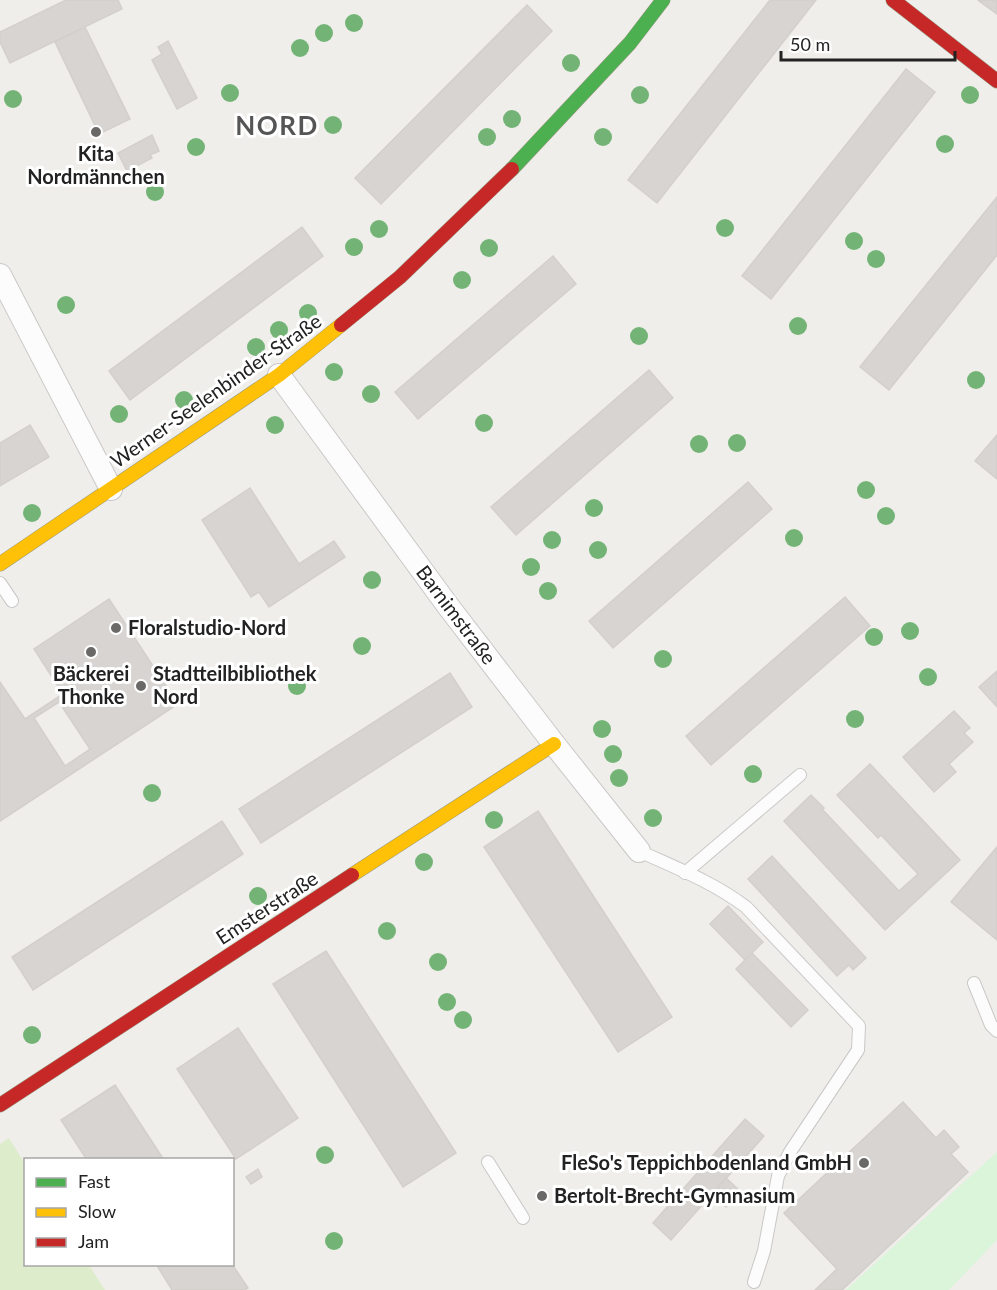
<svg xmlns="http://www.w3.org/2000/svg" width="997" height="1290" font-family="Lato,sans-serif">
	<rect width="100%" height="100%" fill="#f0eeeb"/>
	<!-- grass -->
	<path fill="#ddeccb" d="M9,1138L25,1164L26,1264L89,1265L105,1290H0V1144Z"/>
	<!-- park -->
	<path fill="#daf5da" d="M997,1152V1240L949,1290H846Z"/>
	<!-- building -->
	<g fill="#d7d4d2" stroke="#d3d0cc" stroke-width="1.5" fill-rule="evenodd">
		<path d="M66,0H118L122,9L10,63L0,42V32Z"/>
		<path d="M770,0H816L657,203L628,180Z"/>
		<path d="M978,0H997V14L979,1Z"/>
		<path d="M527,5L552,31L381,204L355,178Z"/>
		<path d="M85,27L130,119L99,134L55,42Z"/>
		<path d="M168,41L197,98L177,109L152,60L162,54L158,47Z"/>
		<path d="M906,69L935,92L771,299L742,276Z"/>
		<path d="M152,135L159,151L150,155L152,158L127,171L118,153Z"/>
		<path d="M997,197V255L889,390L860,367Z"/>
		<path d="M302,227L323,256L130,400L109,371Z"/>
		<path d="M553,256L576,284L418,419L395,392Z"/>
		<path d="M649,370L673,398L516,535L491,507Z"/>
		<path d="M30,425L49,457L0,486V443Z"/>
		<path d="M997,435V479L975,461Z"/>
		<path d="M748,482L772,509L613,648L589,621Z"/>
		<path d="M250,488L299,564L334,541L345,557L269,607L259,592L251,597L202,520Z"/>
		<path d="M845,597L870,626L711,765L686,736Z"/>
		<path d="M109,599L178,704L0,821V682L25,719L63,694L34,649ZM59,702L90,749L65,766L34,718Z"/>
		<path d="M997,671V707L979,687Z"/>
		<path d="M450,673L472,707L261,843L239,809Z"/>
		<path d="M954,711L970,728L964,733L973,742L949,764L956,772L934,792L903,757Z"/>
		<path d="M870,764L960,860L885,930L784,821L811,795L824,808L822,809L899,891L918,874L881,835L878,838L837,795Z"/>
		<path d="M538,811L672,1017L618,1052L484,847Z"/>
		<path d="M222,821L243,854L33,990L12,957Z"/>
		<path d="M997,847V940L951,902Z"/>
		<path d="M772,856L866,958L853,970L849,965L837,976L748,879Z"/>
		<path d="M728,906L763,942L745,960L710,924Z"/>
		<path d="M326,951L456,1153L403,1187L273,984Z"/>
		<path d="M752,953L808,1010L791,1027L736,969Z"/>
		<path d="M238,1028L298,1118L236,1159L177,1069Z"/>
		<path d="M115,1085L164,1160H87L61,1120Z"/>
		<path d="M903,1102L936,1138L944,1130L959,1147L951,1154L968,1172L842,1290H815L837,1269L784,1213Z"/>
		<path d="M745,1119L764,1136L671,1240L653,1223Z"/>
		<path d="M258,1169L262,1177L251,1184L246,1177Z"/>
		<path d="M726,1178L740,1191L726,1207L712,1194Z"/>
		<path d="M156,1264H232L248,1288L244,1290H172Z"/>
	</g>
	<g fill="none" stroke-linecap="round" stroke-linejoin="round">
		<!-- lane casing -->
		<g stroke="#c9c8c7" stroke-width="14">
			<g id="lane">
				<path d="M0,583L12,601"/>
				<path d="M639,851C676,868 713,882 746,907L859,1026L858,1050L790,1152L778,1176L764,1251L754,1282"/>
				<path d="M685,873L800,775"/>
				<path d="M974,983L991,1025L997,1031"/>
				<path d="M488,1162L523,1218"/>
			</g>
		</g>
		<!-- street casing -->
		<g stroke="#c9c8c7" stroke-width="24">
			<g id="street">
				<path d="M0,275L111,489"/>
				<path d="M279,375L448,606L554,744L639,851"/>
			</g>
		</g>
		<!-- fast casing -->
		<g stroke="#999a82" stroke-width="15">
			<path id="fast" d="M512,169L630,43L663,0"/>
		</g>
		<!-- slow casing -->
		<g stroke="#999a82" stroke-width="15">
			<g id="slow">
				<path d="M0,564L279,375L341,325"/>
				<path d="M352,875L554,744"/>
			</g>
		</g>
		<!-- jam casing -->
		<g stroke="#999a82" stroke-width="15">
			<g id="jam">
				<path d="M893,0L997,81"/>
				<path d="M341,325L400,277L512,169"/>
				<path d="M0,1105L352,875"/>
			</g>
		</g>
		<!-- lane -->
		<use href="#lane" stroke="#fdfcfc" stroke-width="12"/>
		<!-- street -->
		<use href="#street" stroke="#fdfcfc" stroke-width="22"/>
		<!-- fast -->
		<use href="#fast" stroke="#4caf50" stroke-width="14"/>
		<!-- slow -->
		<use href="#slow" stroke="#ffc107" stroke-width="14"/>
		<!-- jam -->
		<use href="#jam" stroke="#c62828" stroke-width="14"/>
	</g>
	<!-- trees -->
	<g fill="#73b476">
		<circle cx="354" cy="23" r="9"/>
		<circle cx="324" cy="33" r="9"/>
		<circle cx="300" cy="48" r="9"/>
		<circle cx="571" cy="63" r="9"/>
		<circle cx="230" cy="93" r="9"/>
		<circle cx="640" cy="95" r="9"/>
		<circle cx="970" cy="95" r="9"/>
		<circle cx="13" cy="99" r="9"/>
		<circle cx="512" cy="119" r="9"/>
		<circle cx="333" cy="125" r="9"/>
		<circle cx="487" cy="137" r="9"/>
		<circle cx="603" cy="137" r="9"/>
		<circle cx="945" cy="144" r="9"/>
		<circle cx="196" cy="147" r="9"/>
		<circle cx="155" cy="192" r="9"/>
		<circle cx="725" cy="228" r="9"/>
		<circle cx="379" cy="229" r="9"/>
		<circle cx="854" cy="241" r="9"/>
		<circle cx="354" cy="247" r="9"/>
		<circle cx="489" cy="248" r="9"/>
		<circle cx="876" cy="259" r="9"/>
		<circle cx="462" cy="280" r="9"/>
		<circle cx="66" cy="305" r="9"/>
		<circle cx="308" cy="313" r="9"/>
		<circle cx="798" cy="326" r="9"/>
		<circle cx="279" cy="330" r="9"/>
		<circle cx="639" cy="336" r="9"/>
		<circle cx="256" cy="347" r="9"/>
		<circle cx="334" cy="372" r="9"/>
		<circle cx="976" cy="380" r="9"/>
		<circle cx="371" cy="394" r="9"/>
		<circle cx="184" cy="400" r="9"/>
		<circle cx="119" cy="414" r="9"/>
		<circle cx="484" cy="423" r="9"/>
		<circle cx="275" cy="425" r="9"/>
		<circle cx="737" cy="443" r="9"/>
		<circle cx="699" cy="444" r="9"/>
		<circle cx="866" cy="490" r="9"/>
		<circle cx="594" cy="508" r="9"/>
		<circle cx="32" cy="513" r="9"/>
		<circle cx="886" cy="516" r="9"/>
		<circle cx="794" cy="538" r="9"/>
		<circle cx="552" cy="540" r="9"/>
		<circle cx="598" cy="550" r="9"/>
		<circle cx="531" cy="567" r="9"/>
		<circle cx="372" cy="580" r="9"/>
		<circle cx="548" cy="591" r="9"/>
		<circle cx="910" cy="631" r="9"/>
		<circle cx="874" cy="637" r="9"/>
		<circle cx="362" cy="646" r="9"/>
		<circle cx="663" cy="659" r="9"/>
		<circle cx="928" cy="677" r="9"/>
		<circle cx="297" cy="686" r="9"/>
		<circle cx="855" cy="719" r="9"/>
		<circle cx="602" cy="729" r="9"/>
		<circle cx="613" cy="754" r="9"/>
		<circle cx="753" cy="774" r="9"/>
		<circle cx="619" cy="778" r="9"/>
		<circle cx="152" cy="793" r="9"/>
		<circle cx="653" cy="818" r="9"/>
		<circle cx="494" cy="820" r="9"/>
		<circle cx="424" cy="862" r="9"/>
		<circle cx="258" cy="896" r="9"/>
		<circle cx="387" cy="931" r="9"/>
		<circle cx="438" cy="962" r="9"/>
		<circle cx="447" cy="1002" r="9"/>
		<circle cx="463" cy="1020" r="9"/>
		<circle cx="32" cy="1035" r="9"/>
		<circle cx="325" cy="1155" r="9"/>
		<circle cx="334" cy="1241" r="9"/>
	</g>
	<!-- markers -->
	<g fill="#6a6968" stroke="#fff" stroke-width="2">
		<circle cx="96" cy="132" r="6"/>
		<circle cx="116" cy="628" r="6"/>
		<circle cx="91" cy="652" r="6"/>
		<circle cx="141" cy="686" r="6"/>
		<circle cx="864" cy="1163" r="6"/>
		<circle cx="542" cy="1196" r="6"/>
	</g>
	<g text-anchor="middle" stroke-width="6" stroke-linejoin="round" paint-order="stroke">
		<!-- poi labels -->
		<g font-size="20" font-weight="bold" fill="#222" stroke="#fff" text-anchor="start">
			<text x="96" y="161" text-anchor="middle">Kita<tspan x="96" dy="23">Nordmännchen</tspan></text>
			<text x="128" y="635">Floralstudio-Nord</text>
			<text x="91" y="681" text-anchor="middle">Bäckerei<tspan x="91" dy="23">Thonke</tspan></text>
			<text x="153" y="681">Stadtteilbibliothek<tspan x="153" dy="23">Nord</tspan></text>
			<text x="852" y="1170" text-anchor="end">FleSo's Teppichbodenland GmbH</text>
			<text x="554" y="1203">Bertolt-Brecht-Gymnasium</text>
		</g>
		<!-- street labels -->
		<g font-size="20" fill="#222" stroke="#fff">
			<text transform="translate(216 391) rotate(-35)" y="7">Werner-Seelenbinder-Straße</text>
			<text transform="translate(456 615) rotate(53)" y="7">Barnimstraße</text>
			<text transform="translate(267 908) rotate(-33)" y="7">Emsterstraße</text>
		</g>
		<!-- district labels -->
		<g font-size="26" font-weight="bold" letter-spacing="1.5" fill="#555" stroke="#fff">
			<text x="277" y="135">NORD</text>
		</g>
	</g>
	<!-- legend -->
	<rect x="24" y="1158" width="210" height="108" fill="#ffffff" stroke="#a7a7a7" stroke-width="1.5"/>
	<rect x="36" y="1178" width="30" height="9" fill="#4caf50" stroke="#a7a7a7" stroke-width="1.5"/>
	<text x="78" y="1188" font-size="18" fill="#222222">Fast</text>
	<rect x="36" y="1208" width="30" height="9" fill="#ffc107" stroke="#a7a7a7" stroke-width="1.5"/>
	<text x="78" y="1218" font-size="18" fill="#222222">Slow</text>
	<rect x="36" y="1238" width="30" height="9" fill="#c62828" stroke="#a7a7a7" stroke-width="1.5"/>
	<text x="78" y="1248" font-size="18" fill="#222222">Jam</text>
	<!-- scale -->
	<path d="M781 51v9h174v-9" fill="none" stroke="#222222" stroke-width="3"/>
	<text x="790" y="51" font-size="18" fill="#222222" stroke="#ffffff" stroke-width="4.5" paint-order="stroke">50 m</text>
</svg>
